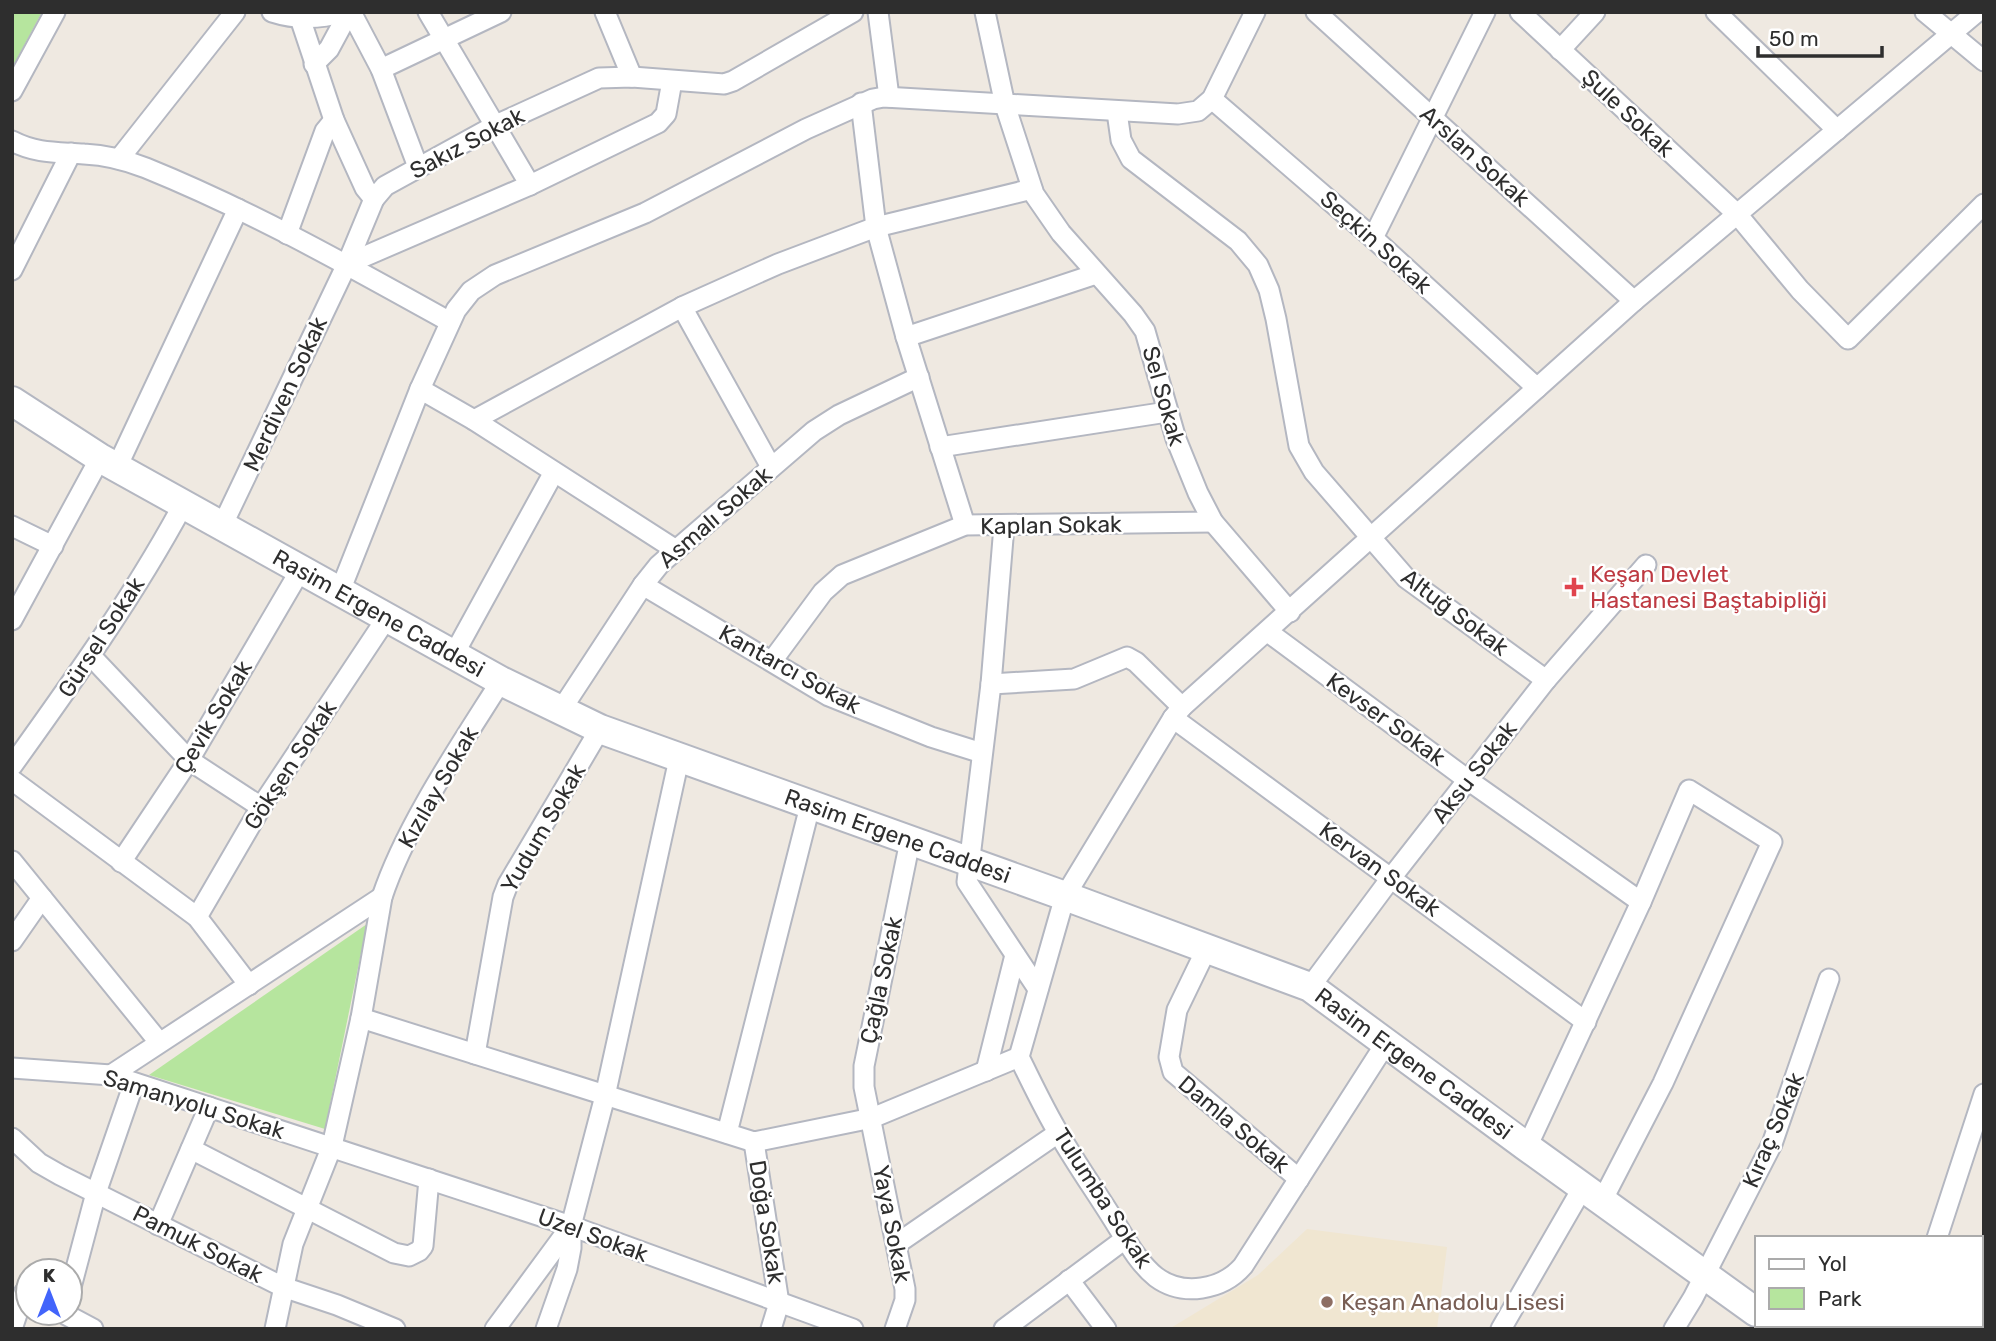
<svg xmlns="http://www.w3.org/2000/svg" width="1996" height="1341" font-family="Rubik,sans-serif">
	<rect width="100%" height="100%" fill="#efe9e1"/>
	<!-- education -->
	<path fill="#f0e6d1" d="M1307,1229L1447,1247L1437,1329H1169L1258,1275Z"/>
	<!-- green -->
	<g fill="#b6e59e">
		<path d="M12,12H42L12,68Z"/>
		<path d="M367,924L325,1129L149,1075Z"/>
	</g>
	<g fill="none" stroke-linecap="round" stroke-linejoin="round">
		<!-- minor casing -->
		<g stroke="#b4b7c1" stroke-width="23">
			<g id="minor">
				<path d="M272,12C297,20 319,19 344,12"/>
				<path d="M351,12L381,69L418,167"/>
				<path d="M428,12L530,185"/>
				<path d="M605,12L632,77"/>
				<path d="M878,12L889,97"/>
				<path d="M985,12L1005,105L1034,194L1061,233L1133,314L1145,331L1176,439L1198,493L1213,522L1290,612"/>
				<path d="M1316,12L1634,301"/>
				<path d="M1520,12L1737,214L1800,290L1848,339L1984,204"/>
				<path d="M1716,12L1837,130"/>
				<path d="M1925,12L1984,61"/>
				<path d="M300,18L334,120L365,188L374,199"/>
				<path d="M1560,50L1595,12"/>
				<path d="M314,64L329,49L349,12"/>
				<path d="M381,69L501,12"/>
				<path d="M12,91L55,12"/>
				<path d="M1212,99L1373,238L1537,388"/>
				<path d="M861,103L876,227L906,337L965,525"/>
				<path d="M1117,112L1121,140L1131,159L1238,241L1258,265L1269,290L1276,319L1299,446L1314,472L1406,578L1546,680"/>
				<path d="M12,141C37,154 58,152 84,154C106,155 126,160 146,168C252,211 351,267 450,322"/>
				<path d="M119,159L235,12"/>
				<path d="M287,234L325,131L334,120"/>
				<path d="M1373,238L1485,12"/>
				<path d="M347,264L530,185L658,123L666,114L672,81"/>
				<path d="M12,270L71,153"/>
				<path d="M682,307L771,467"/>
				<path d="M906,337L1096,274"/>
				<path d="M420,389L474,420L676,550"/>
				<path d="M474,420L682,307L778,264L876,227L1032,189"/>
				<path d="M940,447L1167,412"/>
				<path d="M117,467L238,209"/>
				<path d="M223,524L347,264L374,199L385,186L496,125L599,78L632,77L724,84L733,81L853,12"/>
				<path d="M12,526L53,546"/>
				<path d="M1004,526L991,684L967,882L1038,989"/>
				<path d="M643,585L829,696L931,737L982,753"/>
				<path d="M340,591L420,389L456,310L471,291L495,275L645,213L806,129L873,99L884,97L1178,114L1198,111L1212,99L1255,12"/>
				<path d="M12,620L100,458"/>
				<path d="M1268,632L1468,780L1641,902"/>
				<path d="M454,654L554,472"/>
				<path d="M91,656L189,760L261,807"/>
				<path d="M772,661L823,592L842,575L965,525L1213,522"/>
				<path d="M991,684L1074,679L1127,657L1136,662L1182,707"/>
				<path d="M561,710L643,585L659,565L676,550L814,431L839,415L919,377"/>
				<path d="M1173,718L1586,1022"/>
				<path d="M12,766C73,681 134,596 184,503"/>
				<path d="M12,780L197,917L249,985"/>
				<path d="M12,861L159,1042"/>
				<path d="M121,862L189,760L301,569"/>
				<path d="M197,917L261,807L388,616"/>
				<path d="M12,941L42,898"/>
				<path d="M1207,948L1177,1010L1169,1057L1173,1072L1299,1179"/>
				<path d="M1310,987L1391,878L1546,680L1646,565"/>
				<path d="M361,1018L754,1142L872,1118L1019,1057"/>
				<path d="M1386,1043L1243,1266C1222,1290 1183,1297 1156,1277C1137,1262 1124,1236 1111,1216C1094,1189 1075,1162 1059,1134C1044,1109 1032,1083 1019,1057L1065,896L1173,718L1182,707L1634,301L1977,12"/>
				<path d="M475,1054L503,897L508,884L600,729"/>
				<path d="M12,1068L111,1075L571,1226L853,1329"/>
				<path d="M986,1071L1015,955"/>
				<path d="M111,1075L382,897"/>
				<path d="M727,1133L810,806"/>
				<path d="M12,1138L39,1163L60,1175L283,1287L337,1305L395,1329"/>
				<path d="M754,1142L779,1303L771,1329"/>
				<path d="M1527,1147L1641,902L1689,790L1772,842L1663,1083L1602,1201"/>
				<path d="M191,1149L394,1253L409,1256L419,1251L423,1246L429,1179"/>
				<path d="M158,1225L209,1107"/>
				<path d="M1937,1238L1984,1094"/>
				<path d="M898,1243L1058,1133"/>
				<path d="M1069,1280L1106,1329"/>
				<path d="M70,1291L96,1193L134,1083"/>
				<path d="M63,1313L93,1329"/>
				<path d="M12,1329L24,1293"/>
				<path d="M275,1329L293,1244L332,1146L361,1018L382,897C406,825 460,746 501,681"/>
				<path d="M495,1329L571,1226"/>
				<path d="M546,1329L567,1269L571,1248V1226L605,1096L679,759"/>
				<path d="M895,1329L905,1300V1289L864,1087V1066L910,841"/>
				<path d="M1004,1329L1125,1239"/>
				<path d="M1501,1329L1583,1187"/>
				<path d="M1674,1329L1693,1298L1772,1144L1829,979"/>
				<path d="M1909,1329L1910,1325"/>
			</g>
		</g>
		<!-- secondary casing -->
		<g stroke="#b4b7c1" stroke-width="32">
			<g id="secondary">
				<path id="s1" d="M12,401L100,458L501,681L600,729L1065,896L1310,987L1527,1147L1756,1312"/>
				<path d="M1775,1325L1780,1329"/>
			</g>
		</g>
		<!-- minor -->
		<use href="#minor" stroke="#fff" stroke-width="19"/>
		<!-- secondary -->
		<use href="#secondary" stroke="#fff" stroke-width="28"/>
	</g>
	<!-- markers -->
	<path fill="#e0444e" stroke="#fff" stroke-width="2.5" d="M1570.5 576.5h7v7h7v7h-7v7h-7v-7h-7v-7h7z"/>
	<circle fill="#8d6e63" stroke="#fff" stroke-width="2.5" cx="1327" cy="1302" r="7"/>
	<g text-anchor="middle" stroke-width="5" stroke-linejoin="round" paint-order="stroke">
		<!-- street labels -->
		<g font-size="23" fill="#2e2e2e" stroke="#fff">
			<text transform="translate(1628 113) rotate(43)" y="8">Şule Sokak</text>
			<text transform="translate(467 143) rotate(-28)" y="8">Sakız Sokak</text>
			<text transform="translate(1475 156) rotate(42)" y="8">Arslan Sokak</text>
			<text transform="translate(1376 242) rotate(42)" y="8">Seçkin Sokak</text>
			<text transform="translate(285 394) rotate(-65)" y="8">Merdiven Sokak</text>
			<text transform="translate(1164 396) rotate(74)" y="8">Sel Sokak</text>
			<text transform="translate(715 517) rotate(-41)" y="8">Asmalı Sokak</text>
			<text transform="translate(1051 525) rotate(-1)" y="8">Kaplan Sokak</text>
			<text dy="8" stroke="none"><textPath href="#s1" startOffset="424">Rasim Ergene Caddesi</textPath></text>
			<text transform="translate(1455 612) rotate(37)" y="8">Altuğ Sokak</text>
			<text transform="translate(101 637) rotate(-57)" y="8">Gürsel Sokak</text>
			<text transform="translate(790 669) rotate(29)" y="8">Kantarcı Sokak</text>
			<text transform="translate(213 717) rotate(-59)" y="8">Çevik Sokak</text>
			<text transform="translate(1386 719) rotate(36)" y="8">Kevser Sokak</text>
			<text transform="translate(290 765) rotate(-57)" y="8">Gökşen Sokak</text>
			<text transform="translate(1474 772) rotate(-52)" y="8">Aksu Sokak</text>
			<text transform="translate(438 787) rotate(-60)" y="8">Kızılay Sokak</text>
			<text transform="translate(543 828) rotate(-60)" y="8">Yudum Sokak</text>
			<text dy="8" stroke="none"><textPath href="#s1" startOffset="990">Rasim Ergene Caddesi</textPath></text>
			<text transform="translate(1380 869) rotate(36)" y="8">Kervan Sokak</text>
			<text transform="translate(881 980) rotate(-78)" y="8">Çağla Sokak</text>
			<text dy="8" stroke="none"><textPath href="#s1" startOffset="1558">Rasim Ergene Caddesi</textPath></text>
			<text transform="translate(194 1104) rotate(17)" y="8">Samanyolu Sokak</text>
			<text transform="translate(1234 1124) rotate(40)" y="8">Damla Sokak</text>
			<text transform="translate(1773 1130) rotate(-67)" y="8">Kıraç Sokak</text>
			<text transform="translate(1103 1198) rotate(57)" y="8">Tulumba Sokak</text>
			<text transform="translate(767 1222) rotate(81)" y="8">Doğa Sokak</text>
			<text transform="translate(892 1224) rotate(79)" y="8">Yaya Sokak</text>
			<text transform="translate(593 1235) rotate(20)" y="8">Uzel Sokak</text>
			<text transform="translate(198 1244) rotate(27)" y="8">Pamuk Sokak</text>
		</g>
		<!-- health labels -->
		<g font-size="23" fill="#be3a42" stroke="#fff" text-anchor="start">
			<text x="1590" y="582">Keşan Devlet<tspan x="1590" dy="26">Hastanesi Baştabipliği</tspan></text>
		</g>
		<!-- education labels -->
		<g font-size="23" fill="#785e54" stroke="#fff" text-anchor="start">
			<text x="1341" y="1310">Keşan Anadolu Lisesi</text>
		</g>
	</g>
	<!-- border -->
	<rect width="1996" height="1341" fill="none" stroke="#2e2e2e" stroke-width="28"/>
	<!-- legend -->
	<rect x="1755" y="1236" width="228" height="91" fill="#ffffff" stroke="#ababab" stroke-width="2"/>
	<rect x="1769" y="1259" width="35" height="10" fill="#ffffff" stroke="#ababab" stroke-width="2"/>
	<text x="1818" y="1271" font-size="21" fill="#2e2e2e">Yol</text>
	<rect x="1769" y="1288" width="35" height="21" fill="#b6e59e" stroke="#ababab" stroke-width="2"/>
	<text x="1818" y="1306" font-size="21" fill="#2e2e2e">Park</text>
	<!-- north arrow -->
	<g transform="translate(49 1292)"><circle r="33" fill="#ffffff" stroke="#ababab" stroke-width="2"/>
	<path d="M0-5L12 26L0 18L-12 26Z" fill="#4264fb"/>
	<text y="-10" font-size="19" font-weight="bold" text-anchor="middle" fill="#2e2e2e">K</text>
	</g>
	<!-- scale -->
	<path d="M1758 46v10h124v-10" fill="none" stroke="#2e2e2e" stroke-width="3.5"/>
	<text x="1769" y="46" font-size="21" fill="#2e2e2e" stroke="#ffffff" stroke-width="5" paint-order="stroke">50 m</text>
</svg>
